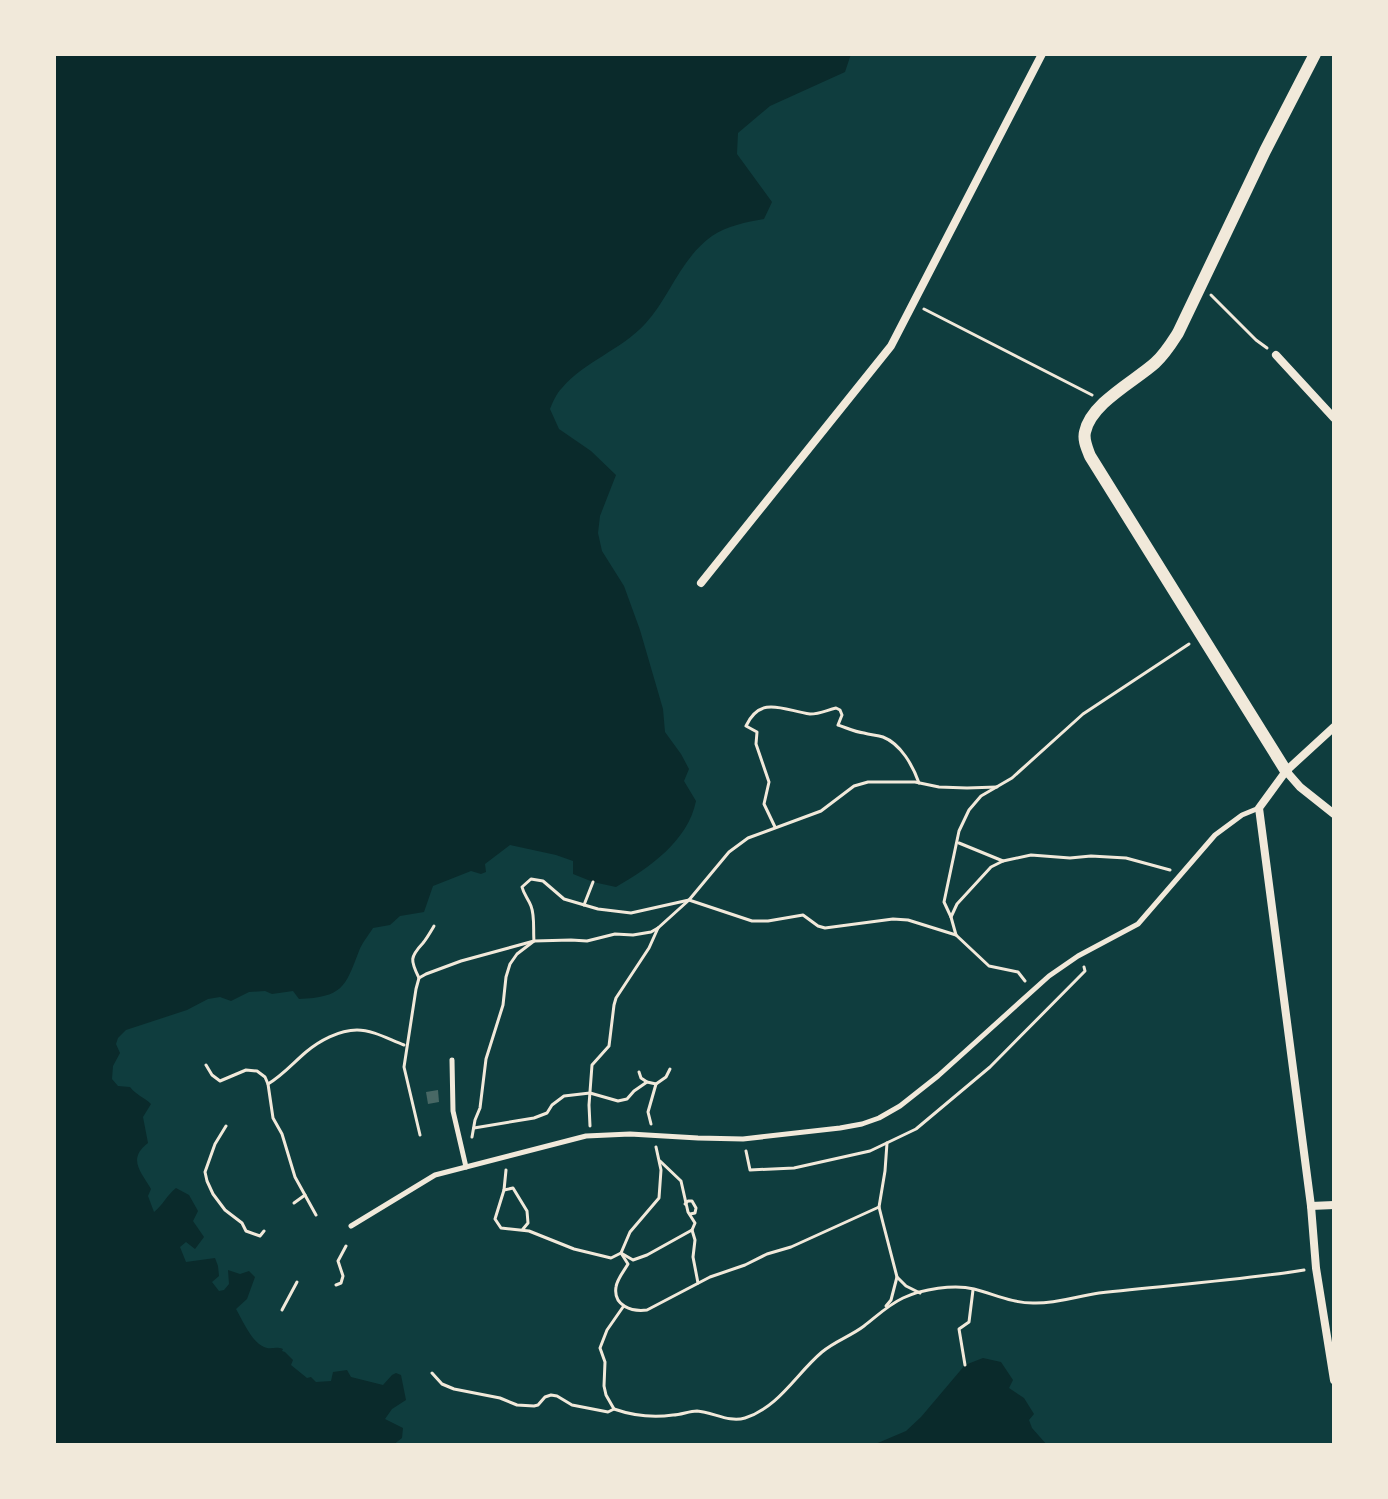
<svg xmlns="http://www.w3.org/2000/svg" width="1388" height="1499" font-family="Barlow,sans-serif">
	<rect width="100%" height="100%" fill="#0f3d3e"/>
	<!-- water -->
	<g fill="#0a2a2b">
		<path d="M54,54H851L845,72L770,106L738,133L737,154L772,202L764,219C746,222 727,226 712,236C680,259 670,297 645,324C621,350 585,361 562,388C556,394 553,402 550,409L559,429L591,451L616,475L600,516L598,533L602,551L624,586L640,630L663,709L665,732L681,754L689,769L684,781L696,801C688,841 649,868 616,887L593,882L573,874V861L556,855L510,845L485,864L486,872L481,874L471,871L433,886L424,912L400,916L390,925L373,928C368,936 362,943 359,951C345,988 342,997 299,999L293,991L272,994L265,991L249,992L231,1001L220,997L208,999L187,1010L126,1030L118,1038L116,1044L120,1053L113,1066L112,1079L118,1086L130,1087C136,1095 144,1097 151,1104L143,1117L148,1143C127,1159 141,1172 151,1189L148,1196L154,1212C163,1205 167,1195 176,1188L189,1195L198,1211L193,1221L204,1237L195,1249L186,1242L180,1247L186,1262L215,1258L218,1266L219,1276L212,1282L219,1291L224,1290L229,1284L228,1270L240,1274L249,1271L255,1277L247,1299L236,1309C243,1321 251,1341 264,1347C271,1350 275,1346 283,1349L282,1351L285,1352L293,1360L291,1365L307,1378L311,1377L316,1382L331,1381L333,1372L347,1370L351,1377L383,1385L392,1375L396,1373L401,1375L406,1400L392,1409L385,1419L403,1428L402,1438L393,1445H54Z"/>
		<path d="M983,1358L1001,1362L1013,1380L1009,1388L1024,1398L1034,1414L1029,1420L1032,1428L1047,1445H873L906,1431L921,1417L965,1365Z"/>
	</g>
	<!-- building -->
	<path fill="#486865" d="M438,1090L439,1102L428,1104L426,1092Z"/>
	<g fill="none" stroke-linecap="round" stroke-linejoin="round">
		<!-- path -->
		<g stroke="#f1e9da" stroke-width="3">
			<path d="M1211,295L1256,340L1267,348"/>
			<path d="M924,309L1092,395"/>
			<path d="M775,827L764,804L769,782L756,744L757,732L746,726C761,694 785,711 810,714C820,714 827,710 836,708L840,710L842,715L838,725C847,728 855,732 864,733C870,735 877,735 883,737C901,744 913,766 919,783"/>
			<path d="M959,843L1003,861"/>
			<path d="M584,905L593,882"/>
			<path d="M951,917L944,902L959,831L969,810L981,796L1012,778L1083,714L1189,644"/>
			<path d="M419,978C410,960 410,957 423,943C427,938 431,931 434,926"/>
			<path d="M1025,981L1018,972L989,966L956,935L951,917L957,904L991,867L1003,861L1031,855L1070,858L1091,856L1126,858L1170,870"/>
			<path d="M206,1065L212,1075L220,1081L246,1070L257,1071L265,1077L268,1084L273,1118L282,1134L295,1177L316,1215"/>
			<path d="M639,1072L641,1078L647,1082L656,1084L666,1077L670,1069"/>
			<path d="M268,1084C283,1075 293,1063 306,1052C319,1041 339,1030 357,1030C373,1030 390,1040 404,1045"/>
			<path d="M651,1124L648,1112L656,1084"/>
			<path d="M226,1126L215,1144L205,1172L207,1181L213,1194L225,1210L242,1223L246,1231L260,1236L264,1231"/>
			<path d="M590,1126L589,1105L592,1065L609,1046L614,1005L616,998L649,948L658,928"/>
			<path d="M474,1128L534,1118L547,1113L552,1105L564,1096L590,1093L618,1101L627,1099L634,1091L647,1082"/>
			<path d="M420,1135L404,1067L416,989L419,978L426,974L461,961L534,941L571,940L587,941L615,934L633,935L651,932L658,928L689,900L729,852L748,838L821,811L854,786L868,782H915L939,787L967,788L997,787"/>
			<path d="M472,1137L475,1120L480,1108L486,1059L503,1005L506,977L510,964L517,954L534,941C533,930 535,916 531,906C528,898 524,895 522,887L531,879L543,881L564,899L598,909L631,913L689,900L752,921H768L803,915L818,926L825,928L893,919L908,920L956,935"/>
			<path d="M887,1143L885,1171L879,1207L883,1223L897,1277L906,1286L920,1293"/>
			<path d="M656,1147L661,1170L659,1198L630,1232L621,1253L628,1264C624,1271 617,1279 616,1287C613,1306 632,1312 647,1310L710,1277L745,1265L767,1254L791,1247L879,1207"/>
			<path d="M746,1151L750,1170L794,1168L870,1151L916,1129L990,1067L1085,971L1084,967"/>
			<path d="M660,1161L681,1181L688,1212L695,1223L692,1230L695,1240L693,1257L698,1283"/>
			<path d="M506,1170L504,1190L495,1219L501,1228L529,1231L574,1249L611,1258L621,1253L633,1260L647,1255L692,1230"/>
			<path d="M504,1190L513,1188L527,1211L528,1223L523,1229"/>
			<path d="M294,1203L305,1195"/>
			<path d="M685,1204L688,1201H692L696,1208L695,1213L690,1214"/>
			<path d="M336,1285L341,1283L343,1276L338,1261L346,1246"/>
			<path d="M886,1306L891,1300L897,1277"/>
			<path d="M282,1310L297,1282"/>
			<path d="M965,1365L959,1329L969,1322L973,1290"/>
			<path d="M432,1373L442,1384L454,1389L500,1398L517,1405L534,1406L538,1405L545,1397L551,1395L557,1396L572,1405L608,1412L614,1409C634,1416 652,1418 673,1415C681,1415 689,1411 697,1411C713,1412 729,1423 745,1418C779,1407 796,1374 822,1352C835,1341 851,1336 864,1326C877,1316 888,1305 903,1298C922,1289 954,1284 974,1289C994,1294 1012,1303 1033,1303C1056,1304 1077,1296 1099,1293C1168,1285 1236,1281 1304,1270"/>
			<path d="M614,1409L606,1395L604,1386L605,1362L600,1348L607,1330L623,1307"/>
		</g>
		<!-- service -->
		<g stroke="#f1e9da" stroke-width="5">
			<path d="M452,1060L453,1111L466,1167"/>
			<path d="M351,1226L435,1175L586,1136L630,1134L698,1138L743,1139L840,1128L862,1124L879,1118L900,1106L938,1076L1049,976L1078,956L1138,924L1215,835L1242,815L1259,808"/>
		</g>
		<!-- minor -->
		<g stroke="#f1e9da" stroke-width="8">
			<path d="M1276,355L1334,418"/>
			<path d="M701,583L891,346L1042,54"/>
			<path d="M1334,727L1286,771L1259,808L1311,1206L1316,1268L1334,1380"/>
			<path d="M1286,771L1300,787L1334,814"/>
			<path d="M1311,1206L1334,1205"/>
		</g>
		<!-- tertiary -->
		<path stroke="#f1e9da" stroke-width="12" d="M1286,771L1090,456C1087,448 1083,440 1085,432C1091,403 1135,381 1155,363C1165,354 1171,344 1178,333L1265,151L1315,54"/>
	</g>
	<!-- border -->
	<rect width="1388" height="1499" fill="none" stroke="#f1e9da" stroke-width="112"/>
</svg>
